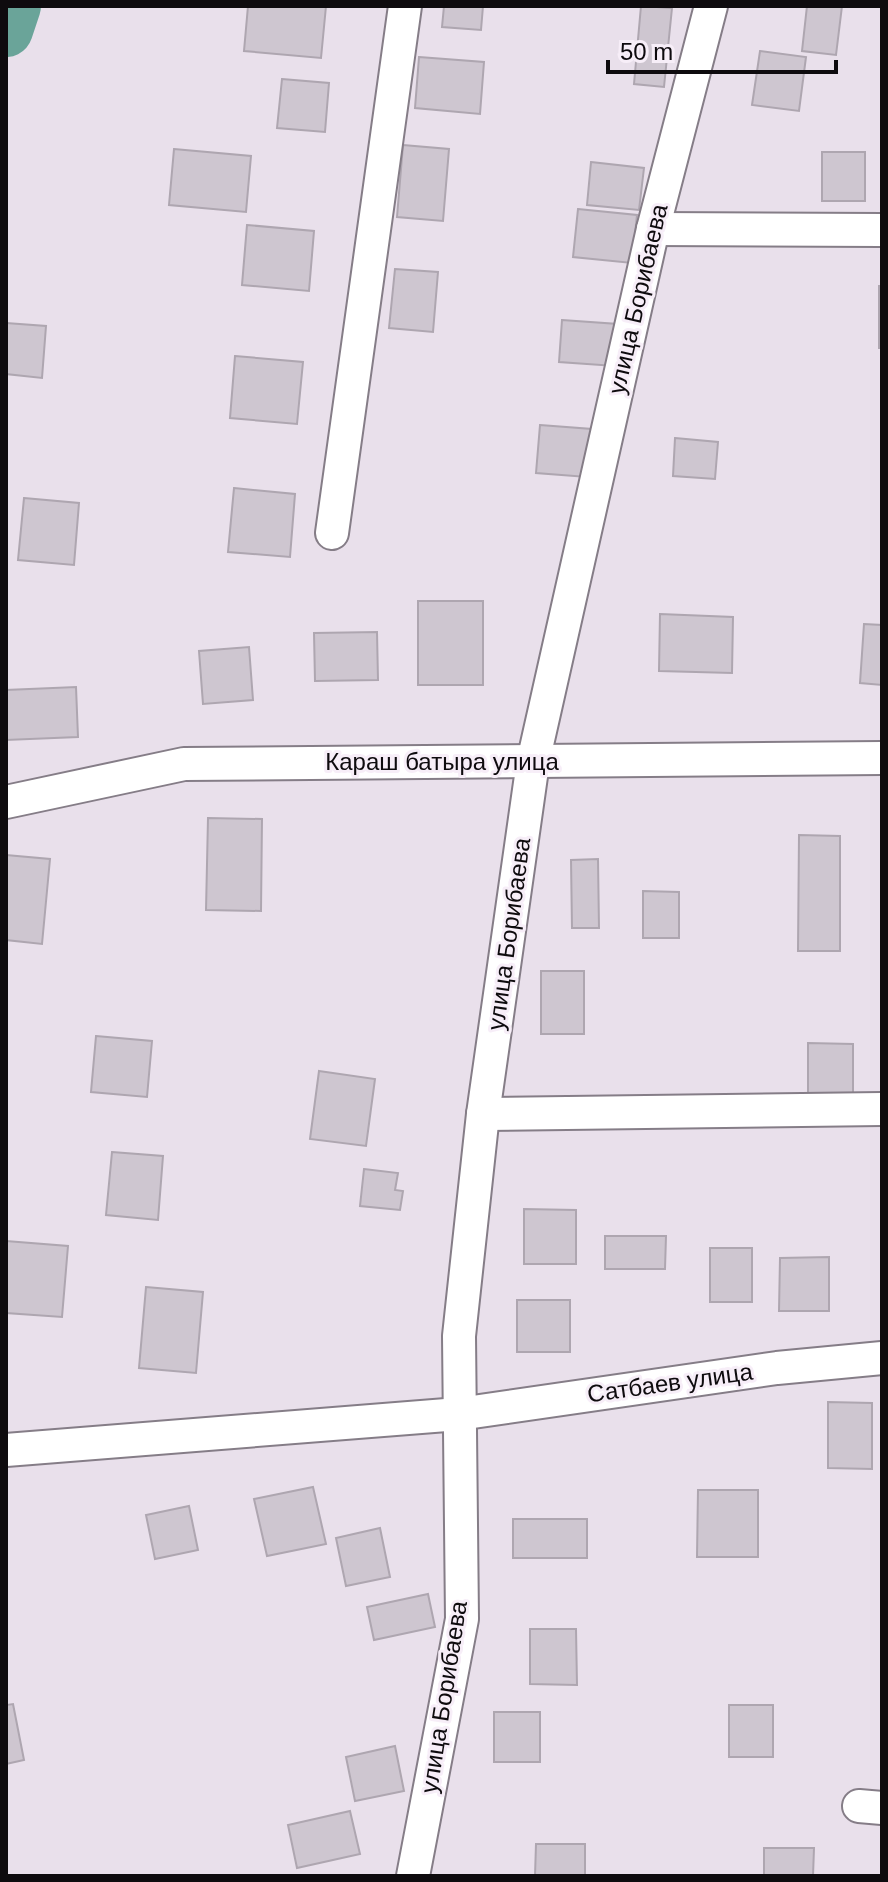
<svg xmlns="http://www.w3.org/2000/svg" width="888" height="1882" font-family="Arial,sans-serif">
	<rect width="100%" height="100%" fill="#e9e0eb"/>
	<g fill="none" stroke-linecap="round" stroke-linejoin="round">
		<!-- river -->
		<path stroke="#6aa499" stroke-width="54" d="M6,30L14,6"/>
	</g>
	<!-- building -->
	<g fill="#cec6d0" stroke="#aea6b0" stroke-width="2">
		<path d="M248,6H326L321,58L244,51Z"/>
		<path d="M444,6H483L481,30L442,27Z"/>
		<path d="M641,6L672,8L664,87L634,84Z"/>
		<path d="M807,6H842L836,55L802,51Z"/>
		<path d="M760,51L806,57L799,111L752,105Z"/>
		<path d="M419,57L484,62L480,114L415,108Z"/>
		<path d="M282,79L329,83L325,132L277,128Z"/>
		<path d="M403,145L449,149L443,221L397,217Z"/>
		<path d="M174,149L251,156L246,212L169,205Z"/>
		<rect x="822" y="152" width="43" height="49"/>
		<path d="M591,162L644,168L639,210L587,205Z"/>
		<path d="M578,209L637,215L632,263L573,257Z"/>
		<path d="M247,225L314,231L309,291L242,285Z"/>
		<path d="M395,269L438,272L433,332L389,328Z"/>
		<rect x="879" y="286" width="3" height="62"/>
		<path d="M562,320L618,324L615,366L559,362Z"/>
		<path d="M6,323L46,326L42,378L6,374Z"/>
		<path d="M235,356L303,362L297,424L230,418Z"/>
		<path d="M540,425L592,429L587,477L536,473Z"/>
		<path d="M675,438L718,442L715,479L673,476Z"/>
		<path d="M234,488L295,494L290,557L228,552Z"/>
		<path d="M24,498L79,503L74,565L18,560Z"/>
		<rect x="418" y="601" width="65" height="84"/>
		<path d="M660,614L733,617L732,673L659,671Z"/>
		<path d="M864,624L882,625V685L860,683Z"/>
		<path d="M377,632L378,680L315,681L314,633Z"/>
		<path d="M249,647L253,700L203,704L199,651Z"/>
		<path d="M76,687L78,737L6,740V690Z"/>
		<path d="M208,818L262,819L261,911L206,910Z"/>
		<path d="M799,835L840,836V951H798Z"/>
		<path d="M6,855L50,859L42,944L6,940Z"/>
		<path d="M598,859L599,928H572L571,860Z"/>
		<path d="M643,891L679,892V938H643Z"/>
		<rect x="541" y="971" width="43" height="63"/>
		<path d="M96,1036L152,1041L147,1097L91,1092Z"/>
		<path d="M808,1043L853,1044V1094H808Z"/>
		<path d="M319,1071L375,1079L366,1146L310,1139Z"/>
		<path d="M112,1152L163,1156L158,1220L106,1215Z"/>
		<path d="M364,1169L398,1173L395,1190L403,1191L400,1210L360,1206Z"/>
		<path d="M524,1209L576,1210V1264H524Z"/>
		<path d="M605,1236H666L665,1269H605Z"/>
		<path d="M6,1241L68,1246L62,1317L6,1313Z"/>
		<rect x="710" y="1248" width="42" height="54"/>
		<path d="M829,1257V1311H779L780,1258Z"/>
		<path d="M146,1287L203,1292L196,1373L139,1368Z"/>
		<rect x="517" y="1300" width="53" height="52"/>
		<path d="M828,1402L872,1403V1469L828,1468Z"/>
		<path d="M313,1487L326,1544L267,1556L254,1499Z"/>
		<path d="M698,1490H758V1557H697Z"/>
		<path d="M189,1506L198,1550L155,1559L146,1515Z"/>
		<rect x="513" y="1519" width="74" height="39"/>
		<path d="M380,1528L390,1577L346,1586L336,1538Z"/>
		<path d="M428,1594L435,1627L374,1640L367,1607Z"/>
		<path d="M530,1629H576L577,1685L530,1684Z"/>
		<path d="M13,1704L24,1760L6,1764V1705Z"/>
		<rect x="729" y="1705" width="44" height="52"/>
		<rect x="494" y="1712" width="46" height="50"/>
		<path d="M395,1746L404,1791L355,1801L346,1757Z"/>
		<path d="M350,1811L360,1854L297,1868L288,1825Z"/>
		<path d="M536,1844H585V1876H535Z"/>
		<path d="M764,1848H814L813,1876H764Z"/>
	</g>
	<g fill="none" stroke-linecap="round" stroke-linejoin="round">
		<!-- street casing -->
		<g stroke="#857d87" stroke-width="36">
			<g id="street">
				<path d="M653,229L882,230"/>
				<path d="M332,533L405,6"/>
				<path d="M6,802L184,764L882,758"/>
				<path d="M483,1114L882,1109"/>
				<path d="M6,1450L459,1414L777,1368L882,1358"/>
				<path d="M859,1806L882,1808"/>
				<path d="M413,1876L462,1619L459,1336L483,1114L533,762L653,229L711,6"/>
			</g>
		</g>
		<!-- street -->
		<use href="#street" stroke="#fff" stroke-width="32"/>
	</g>
	<g text-anchor="middle" stroke-width="6" stroke-linejoin="round" paint-order="stroke">
		<!-- street labels -->
		<g font-size="24" fill="#0e0b0e" stroke="#f7eef8">
			<text transform="translate(638 299) rotate(-77)" y="8">улица Борибаева</text>
			<text x="442" y="770">Караш батыра улица</text>
			<text transform="translate(509 934) rotate(-82)" y="8">улица Борибаева</text>
			<text transform="translate(670 1383) rotate(-8)" y="8">Сатбаев улица</text>
			<text transform="translate(444 1697) rotate(-81)" y="8">улица Борибаева</text>
		</g>
	</g>
	<!-- border -->
	<rect width="888" height="1882" fill="none" stroke="#0e0b0e" stroke-width="16"/>
	<!-- scale -->
	<path d="M608 60v12h228v-12" fill="none" stroke="#0e0b0e" stroke-width="4"/>
	<text x="620" y="60" font-size="24" fill="#0e0b0e" stroke="#f7eef8" stroke-width="6" paint-order="stroke">50 m</text>
</svg>
